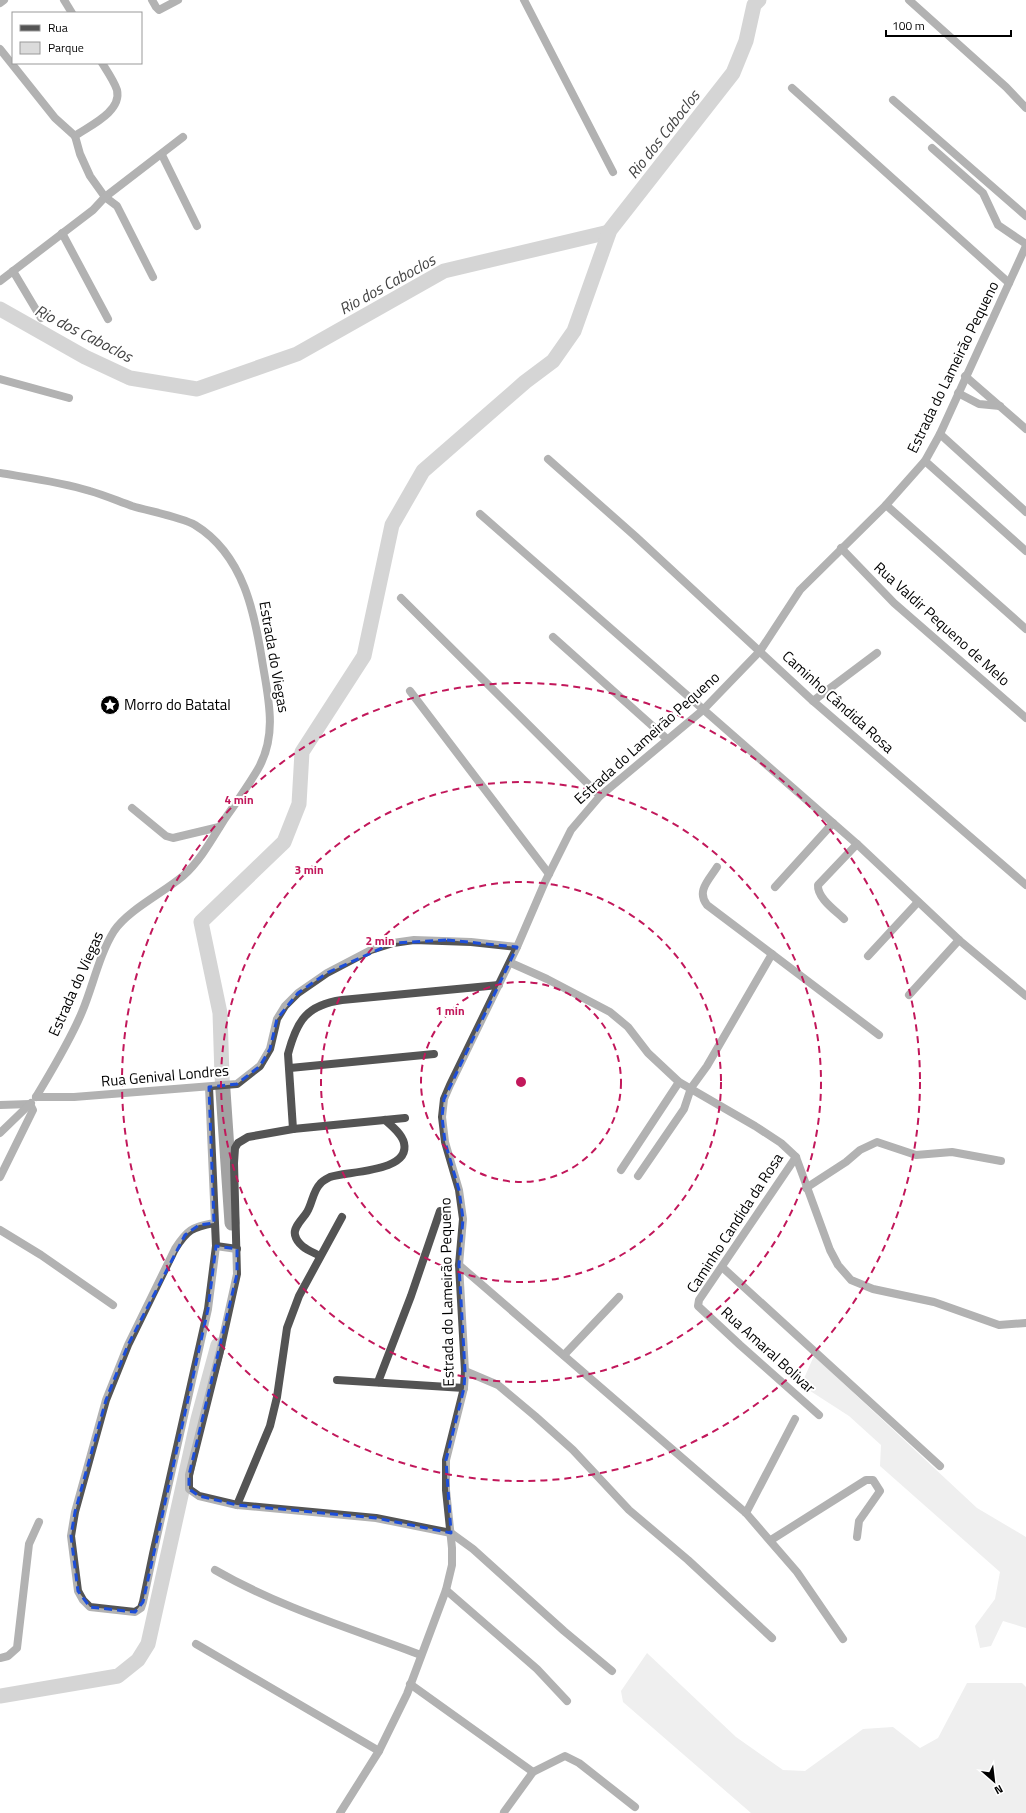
<svg xmlns="http://www.w3.org/2000/svg" width="1026" height="1813" font-family="'Titillium Web',sans-serif">
	<rect width="100%" height="100%" fill="#fff"/>
	<!-- green -->
	<g fill="#dbdbdb">
		<path d="M814,1356L977,1508L1026,1537V1628L1003,1621L991,1646L980,1648L975,1626L995,1599L1000,1572L880,1466L881,1445L849,1416L801,1385Z"/>
		<path d="M647,1653L736,1737L783,1770L805,1771L863,1729L893,1727L920,1748L938,1738L967,1683H1022L1026,1687V1813H751L623,1702L621,1691Z"/>
	</g>
	<g fill="none" stroke-linecap="round" stroke-linejoin="round">
		<!-- river -->
		<g stroke="#a2a2a2" stroke-width="15">
			<path d="M0,309L85,357L130,378L197,389L297,354L444,271L609,232"/>
			<path d="M232,1223L222,1076L220,1013L201,922L284,842L299,804L302,752L364,656L392,525L423,471L525,382L553,361L574,331L610,230L733,73L746,41L754,5L759,0"/>
			<path d="M0,1696L118,1676L138,1660L148,1644L198,1419L218,1345"/>
		</g>
		<!-- minor -->
		<g stroke="#545454" stroke-width="8">
			<path d="M64,0L72,13"/>
			<path d="M152,0L156,7L159,10L178,0"/>
			<path d="M524,0L613,172"/>
			<path d="M909,0L1006,87L1026,108"/>
			<path d="M0,3L4,0"/>
			<path d="M0,49L55,118L75,136"/>
			<path d="M792,88L1009,283"/>
			<path d="M893,100L1026,216"/>
			<path d="M75,136L80,154L90,176L105,197L117,206L153,277"/>
			<path d="M75,136C89,126 122,112 117,90C114,81 107,71 102,63"/>
			<path d="M932,148L983,193L998,225L1026,244"/>
			<path d="M162,155L197,226"/>
			<path d="M62,233L108,319"/>
			<path d="M13,271L41,318"/>
			<path d="M0,281L93,210L105,197L183,137"/>
			<path d="M965,376L1026,429"/>
			<path d="M0,379L69,398"/>
			<path d="M958,393L979,404L1000,406"/>
			<path d="M940,434L1026,512"/>
			<path d="M548,459L635,536L813,701L1026,885"/>
			<path d="M925,461L1026,551"/>
			<path d="M886,505L1026,629"/>
			<path d="M480,514L857,844L959,940L1026,996"/>
			<path d="M841,548L894,603L1026,718"/>
			<path d="M401,598L600,796"/>
			<path d="M553,637L667,739"/>
			<path d="M410,691L549,874"/>
			<path d="M813,701L877,653"/>
			<path d="M132,808L166,836L173,838L219,827"/>
			<path d="M717,867C709,880 696,891 707,905L879,1035"/>
			<path d="M775,887L833,823"/>
			<path d="M844,919C836,911 817,898 818,885L857,844"/>
			<path d="M868,956L918,902"/>
			<path d="M511,963L547,979L610,1012L628,1027L648,1053L679,1082L755,1126L781,1143L796,1157L830,1250L838,1265L851,1280L873,1289L934,1302L999,1325L1026,1323"/>
			<path d="M909,995L959,940"/>
			<path d="M290,1068L434,1054"/>
			<path d="M209,1087L216,1246L208,1309L153,1554L143,1602L141,1608L135,1612L90,1607L83,1600L78,1591L71,1536L75,1512L106,1400L128,1345L175,1249C187,1230 192,1227 214,1223"/>
			<path d="M0,1105L30,1104L33,1110L0,1177"/>
			<path d="M405,1118L293,1129L248,1137L238,1143L235,1148L234,1163L237,1274L220,1351L189,1475V1489L199,1496L237,1505L376,1518L451,1533L473,1549L564,1631L612,1671"/>
			<path d="M293,1129L288,1054C297,1020 307,1005 342,1000L499,985"/>
			<path d="M0,1133L31,1103"/>
			<path d="M796,1157L699,1300L698,1306L740,1345L819,1415"/>
			<path d="M621,1170L679,1082"/>
			<path d="M638,1176L684,1109L691,1088L707,1066L772,954"/>
			<path d="M806,1188L846,1162L860,1150L877,1142L916,1155L952,1152L1001,1161"/>
			<path d="M0,1230L41,1255L113,1305"/>
			<path d="M216,1246L237,1249"/>
			<path d="M320,1256C311,1251 298,1247 295,1235C293,1227 303,1219 307,1212C312,1204 313,1191 320,1184C322,1181 326,1179 330,1177C345,1171 411,1173 404,1143C402,1134 392,1126 385,1120"/>
			<path d="M459,1265L746,1513L797,1572L843,1639"/>
			<path d="M722,1267L940,1466"/>
			<path d="M564,1355L619,1297"/>
			<path d="M465,1371L498,1385L535,1416L573,1450L629,1510L688,1560L772,1638"/>
			<path d="M337,1380L464,1388"/>
			<path d="M378,1382L411,1296L440,1211"/>
			<path d="M237,1505L270,1426L277,1397L287,1328L299,1296L342,1217"/>
			<path d="M746,1513L795,1419"/>
			<path d="M771,1540L866,1480H873L880,1491L859,1521L857,1537"/>
			<path d="M215,1570C279,1607 352,1629 421,1655"/>
			<path d="M446,1590L537,1669L567,1701"/>
			<path d="M196,1644L379,1751"/>
			<path d="M0,1658L8,1656L17,1648L29,1544L39,1522"/>
			<path d="M410,1684L533,1772"/>
			<path d="M504,1812L533,1772L565,1756L579,1763L635,1807"/>
			<path d="M340,1813L379,1751L407,1694L446,1590L452,1565V1548L446,1490V1460L464,1388L465,1371L459,1265L463,1219L459,1190L445,1142L442,1117L444,1099L450,1085L517,947"/>
		</g>
		<!-- tertiary -->
		<g stroke="#545454" stroke-width="8">
			<path d="M0,473C30,478 61,482 90,491C104,495 118,501 132,506C148,511 181,517 195,525C244,555 255,614 263,666C269,701 277,736 258,769C248,786 236,803 224,820C212,839 200,861 183,876C163,893 128,910 114,931C99,955 93,986 82,1012C70,1041 52,1070 36,1097"/>
			<path d="M36,1097H74L237,1084L260,1066L270,1049L277,1019L285,1006L298,993L327,973L371,950L393,943L414,940L471,942L517,947L545,882L571,830L600,796L703,710L760,651L800,590L886,505L925,461L940,434L1026,246"/>
		</g>
	</g>
	<!-- marked area -->
	<path d="M0 0H1026V1813H0ZM447,940L517,947L444,1099L442,1117L445,1142L459,1190L463,1219L459,1265L465,1371L464,1388L446,1460L451,1533L376,1518L237,1505L199,1496L189,1489V1475L237,1274V1249L216,1246L208,1309L143,1602L135,1612L90,1607L78,1591L71,1536L75,1512L106,1400L128,1345L185,1235L199,1225L214,1223L209,1087L237,1084L260,1066L270,1049L277,1019L298,993L327,973L393,943Z" fill="#fff" fill-opacity=".55" fill-rule="evenodd"/>
	<path fill="none" stroke="#1d4ed8" stroke-width="3" stroke-dasharray="8 5" stroke-linejoin="round" d="M447,940L517,947L444,1099L442,1117L445,1142L459,1190L463,1219L459,1265L465,1371L464,1388L446,1460L451,1533L376,1518L237,1505L199,1496L189,1489V1475L237,1274V1249L216,1246L208,1309L143,1602L135,1612L90,1607L78,1591L71,1536L75,1512L106,1400L128,1345L185,1235L199,1225L214,1223L209,1087L237,1084L260,1066L270,1049L277,1019L298,993L327,973L393,943Z"/>
	<!-- distance rings -->
	<g fill="none" stroke="#c2185b" stroke-width="2" stroke-dasharray="7 5">
		<circle cx="521" cy="1082" r="100"/>
		<circle cx="521" cy="1082" r="200"/>
		<circle cx="521" cy="1082" r="300"/>
		<circle cx="521" cy="1082" r="399"/>
	</g>
	<!-- icons -->
	<defs>
		<g id="sight-disc" transform="scale(1)"><circle r="9.5" fill="#000" stroke="#fff"/><path d="M0-6L1.8-2.2L6-1.7L2.9 1.2L3.7 5.4L0 3.3L-3.7 5.4L-2.9 1.2L-6-1.7L-1.8-2.2Z" fill="#fff"/></g>
	</defs>
	<g fill-rule="evenodd">
		<use href="#sight-disc" x="110" y="705"/>
	</g>
	<g text-anchor="middle" stroke-width="4" stroke-linejoin="round" paint-order="stroke">
		<!-- street labels -->
		<g font-size="15" fill="#000" stroke="#fff">
			<text transform="translate(953 367) rotate(-64)" y="5">Estrada do Lameirão Pequeno</text>
			<text transform="translate(942 624) rotate(42)" y="5">Rua Valdir Pequeno de Melo</text>
			<text transform="translate(274 657) rotate(80)" y="5">Estrada do Viegas</text>
			<text transform="translate(838 702) rotate(42)" y="5">Caminho Cândida Rosa</text>
			<text transform="translate(647 738) rotate(-42)" y="5">Estrada do Lameirão Pequeno</text>
			<text transform="translate(76 984) rotate(-66)" y="5">Estrada do Viegas</text>
			<text transform="translate(165 1076) rotate(-5)" y="5">Rua Genival Londres</text>
			<text transform="translate(735 1223) rotate(-57)" y="5">Caminho Candida da Rosa</text>
			<text transform="translate(447 1292) rotate(-91)" y="5">Estrada do Lameirão Pequeno</text>
			<text transform="translate(768 1350) rotate(42)" y="5">Rua Amaral Bolivar</text>
		</g>
		<!-- poi labels -->
		<g font-size="15" fill="#000" stroke="#fff" text-anchor="start">
			<text x="124" y="710">Morro do Batatal</text>
		</g>
		<!-- water labels -->
		<g font-size="16" font-style="italic" fill="#434343" stroke="#fff">
			<text transform="translate(663 134) rotate(-52)" y="6">Rio dos Caboclos</text>
			<text transform="translate(387 284) rotate(-29)" y="6">Rio dos Caboclos</text>
			<text transform="translate(84 333) rotate(27)" y="6">Rio dos Caboclos</text>
		</g>
	</g>
	<circle cx="521" cy="1082" r="6" fill="#c2185b" stroke="#fff" stroke-width="2"/>
	<g font-size="12" text-anchor="middle" font-weight="bold" fill="#c2185b" stroke="#fff" stroke-width="4" stroke-linejoin="round" paint-order="stroke">
		<text x="239" y="804">4 min</text>
		<text x="309" y="874">3 min</text>
		<text x="380" y="945">2 min</text>
		<text x="450" y="1015">1 min</text>
	</g>
	<!-- legend -->
	<rect x="12" y="12" width="130" height="52" fill="#ffffff" stroke="#999999"/>
	<rect x="20" y="25" width="20" height="6" fill="#545454" stroke="#999999"/>
	<text x="48" y="32" font-size="12" fill="#000000">Rua</text>
	<rect x="20" y="42" width="20" height="12" fill="#dbdbdb" stroke="#999999"/>
	<text x="48" y="52" font-size="12" fill="#000000">Parque</text>
	<!-- north arrow -->
	<g transform="translate(994 1781) rotate(152)" stroke="#ffffff" stroke-width="3" paint-order="stroke">
	<path d="M0-3L7 15L0 10L-7 15Z" fill="#000000"/>
	<text y="-6" font-size="11" font-weight="bold" text-anchor="middle" fill="#000000">N</text>
	</g>
	<!-- scale -->
	<path d="M886 30v6h125v-6" fill="none" stroke="#000000" stroke-width="2"/>
	<text x="892" y="30" font-size="12" fill="#000000" stroke="#ffffff" stroke-width="3" paint-order="stroke">100 m</text>
</svg>
